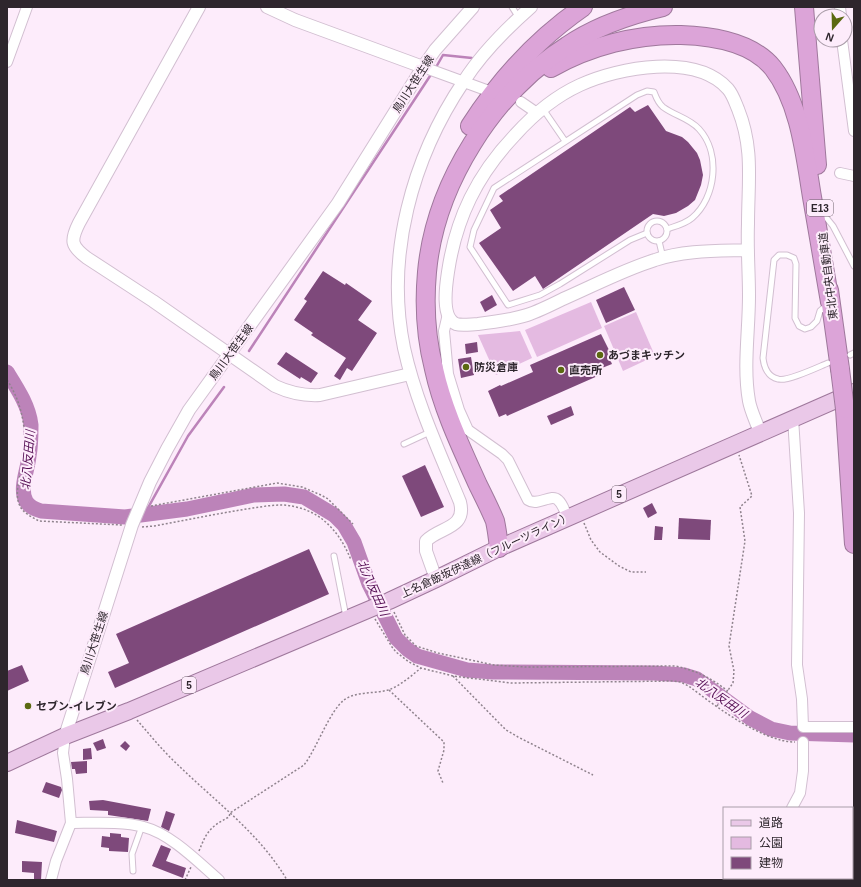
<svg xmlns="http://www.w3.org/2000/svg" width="861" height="887" font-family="Arial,'Noto Sans JP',sans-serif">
	<rect width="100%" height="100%" fill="#fdecfb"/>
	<!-- green -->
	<g fill="#e4bae1">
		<path d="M591,302L602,328L537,357L525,330Z"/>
		<path d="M636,312L655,356L623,371L604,326Z"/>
		<path d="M520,331L532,358L496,375L478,335Z"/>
	</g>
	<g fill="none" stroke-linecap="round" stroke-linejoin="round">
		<!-- stream -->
		<g stroke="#bc83b9" stroke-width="2.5">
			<path d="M435,69L443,55L472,58"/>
			<path d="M249,351L432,73"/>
			<path d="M144,515L188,436L224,387"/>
		</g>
		<!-- river -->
		<path stroke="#bc83b9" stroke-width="15" d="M7,372C17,388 29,406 31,425C31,435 31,446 29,456C28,469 19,489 26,501C29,507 35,509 41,511L125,517L187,509L254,495L284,494L304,497L334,515L344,525L354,542L369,584L396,638L407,649L417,656L467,670L493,672L654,673L684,675L697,679L750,718L771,729L790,733L854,735"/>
	</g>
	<!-- building -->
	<g fill="#7e497b">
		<path d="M648,105L666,131L682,137L688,142L697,153L700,160L703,175L701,185L695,200L688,206L676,213L664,216L653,214L543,289L535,276L513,291L479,243L501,228L490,210L503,201L499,196L630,107L635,112Z"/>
		<path d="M323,271L345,285L346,283L372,301L358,320L377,333L352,371L347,368L340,380L334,376L346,358L311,335L313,333L294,320L307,301L304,299Z"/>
		<path d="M624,287L635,310L606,323L596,300Z"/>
		<path d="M492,295L497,305L485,312L480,302Z"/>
		<path d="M601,334L609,350L608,355L612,364L597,370L600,375L507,416L506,414L499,417L488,391L500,385L501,386L533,372L530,365Z"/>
		<path d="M477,342L478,352L466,354L465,344Z"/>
		<path d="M286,352L318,373L311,383L301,377L300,379L277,364Z"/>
		<path d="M471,357L474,375L461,378L458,359Z"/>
		<path d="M571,406L574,415L551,425L547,416Z"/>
		<path d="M425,465L444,507L421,517L402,476Z"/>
		<path d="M652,503L657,513L648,518L643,508Z"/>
		<path d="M679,518L711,520L710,540L678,539Z"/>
		<path d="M655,526L663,527L662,540H654Z"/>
		<path d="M309,549L329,594L115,688L108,672L129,663L116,634Z"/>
		<path d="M22,665L29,681L7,691V671Z"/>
		<path d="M103,739L106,748L97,751L93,743Z"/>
		<path d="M125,741L130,746L126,751L120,746Z"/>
		<path d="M91,748L92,759L83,760V749Z"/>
		<path d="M87,761V773L76,774L75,769H72L71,762Z"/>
		<path d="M46,782L61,787L62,790L59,798L42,792Z"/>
		<path d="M103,800L151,809L148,821L108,815V811L90,810L89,801Z"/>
		<path d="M166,811L175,814L169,831L161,827Z"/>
		<path d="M17,820L57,831L54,842L15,833Z"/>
		<path d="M110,833L121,834V837L129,838L128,852L109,851V848L101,847L102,836L110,837Z"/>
		<path d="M161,845L171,849L166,861L186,868L183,878L152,866Z"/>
		<path d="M22,861L42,862L41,880H34V873L22,872Z"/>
	</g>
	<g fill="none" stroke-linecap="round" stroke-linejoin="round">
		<!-- service casing -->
		<g stroke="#d2bfd1" stroke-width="7">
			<g id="service">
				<path d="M512,7L519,18"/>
				<path d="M543,109L565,141"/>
				<path d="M820,210L833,226L854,266"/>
				<circle cx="657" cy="231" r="10"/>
				<path d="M647,233L630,240L560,284L540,295L508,305L470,247L474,230L494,188L637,95L647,91L654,92C656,97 658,103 663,107C675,116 689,118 699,129C721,153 716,198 692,218C685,224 676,226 667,229"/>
				<path d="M659,241L663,258"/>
				<path d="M828,304L820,311L817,321L811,327L805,329L799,326L795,318L796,264L794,258L787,255H779L774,260L763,358C764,367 768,377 778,379C787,382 818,367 828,363"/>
				<path d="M850,355L854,353"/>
				<path d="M404,444L430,432"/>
				<path d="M334,556L346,617"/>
				<path d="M133,871L132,854L142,826"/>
			</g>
		</g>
		<!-- minor casing -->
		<g stroke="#d2bfd1" stroke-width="12">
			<g id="minor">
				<path d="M840,7L841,16"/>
				<path d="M842,40L854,131"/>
				<path d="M7,62L27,7"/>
				<path d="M423,67L486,90"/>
				<path d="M521,102L537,113"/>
				<path d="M840,173L854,176"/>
				<path d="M448,314L444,331L448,374L459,410L468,430L502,454L508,460L528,500C538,507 551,493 558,500C563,504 565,512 567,517"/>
				<path d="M793,418L799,513L797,665L802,699L803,727H854"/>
				<path d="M792,808L800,793L803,771V742"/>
				<path d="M71,823C92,823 123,821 144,827C171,834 198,862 219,880"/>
				<path d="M51,880L56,861L71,823L67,779L63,753L65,736"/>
				<path d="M786,880V878"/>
			</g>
		</g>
		<!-- tertiary casing -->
		<g stroke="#d2bfd1" stroke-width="14">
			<g id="tertiary">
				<path d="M199,7L79,223C70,241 71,246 87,258L153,301L275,386C290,393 303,396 320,395L410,374"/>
				<path d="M267,7L295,20L423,67"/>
				<path d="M748,250C718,251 684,250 655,260C623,270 593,286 563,299C551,305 539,311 527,315C511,320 495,322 478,324C472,324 462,326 456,324C441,318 446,285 448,272C456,218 477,175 515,135C533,115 556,96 580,85C619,67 696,53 728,89C733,95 735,102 738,109C754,149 748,182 748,224C747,248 749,272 749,296C749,331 743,367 749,401C751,412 757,423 760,433"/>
				<path d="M436,579L426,551V541C439,527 467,529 460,502C439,451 416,402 404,348C385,256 412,158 464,81C482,53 506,29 531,7"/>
				<path d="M65,736L132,525L150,482L167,449L189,410L338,203L423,67L435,50L473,7"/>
			</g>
		</g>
		<!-- primary casing -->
		<g stroke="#9f789c" stroke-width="18">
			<path id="primary" d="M7,763L65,736L129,711L389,601L436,579L499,548L854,392"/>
		</g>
		<!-- motorway casing -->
		<g stroke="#9f789c" stroke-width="20">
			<g id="motorway">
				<path d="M804,7L817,165"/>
				<path d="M551,68C590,46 636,34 681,35C713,36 752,42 773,68C800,103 805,155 812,197C818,232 824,267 830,302"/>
				<path d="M470,126C500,79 537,39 583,7"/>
				<path d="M829,290L840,369"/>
				<path d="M845,409L854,544"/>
				<path d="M499,548C498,539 497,530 495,521C490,509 484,497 478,485C461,447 443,410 434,369C426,338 424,305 427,272C435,184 493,93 567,46C596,26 629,15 663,7"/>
			</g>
		</g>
		<!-- path -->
		<g stroke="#8f838d" stroke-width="1.5" stroke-dasharray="2 2" stroke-linecap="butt">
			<path d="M7,380C22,402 27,431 24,457C22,470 13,493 20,506C23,513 32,517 39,521L122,525"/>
			<path d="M151,506L277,483L302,487L321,495L328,499L353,524"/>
			<path d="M584,523L591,540L600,552L619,566L631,572H646"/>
			<path d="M142,527L154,526C187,520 220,513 253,508C267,506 282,503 296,507C324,513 341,535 351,560"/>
			<path d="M394,612L405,635L416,646L438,653L494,665L526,667L676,666C699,672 709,677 728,691"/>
			<path d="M375,619L392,647L396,652L409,662L421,668L453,676L511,683L673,681L681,682L690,687C715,706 763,742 795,742"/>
			<path d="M453,676L506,730L518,737L593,775"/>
			<path d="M389,690L444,742V750L438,771L443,783"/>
			<path d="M717,706L733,683L734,671L729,646L745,541L740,507L752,496L739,455"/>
			<path d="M137,720C150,735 163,751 178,765C216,802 260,834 287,880"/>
			<path d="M199,851C207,831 210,827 229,817L230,813L304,765C317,748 329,712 344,700C356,691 374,694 388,690C400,686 411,676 421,668"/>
			<path d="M185,880L191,867"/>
		</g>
		<!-- service -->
		<use href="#service" stroke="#fff" stroke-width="5"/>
		<!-- minor -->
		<use href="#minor" stroke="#fff" stroke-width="10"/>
		<!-- tertiary -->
		<use href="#tertiary" stroke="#fff" stroke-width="12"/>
		<!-- primary -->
		<use href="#primary" stroke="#eac8e8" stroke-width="16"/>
		<!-- motorway -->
		<use href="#motorway" stroke="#dca4d8" stroke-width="18"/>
		<!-- motorway-bridge casing -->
		<g stroke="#9f789c" stroke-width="20" stroke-linecap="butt">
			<path id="motorway-bridge" d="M840,369L845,409"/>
		</g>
		<!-- motorway-bridge -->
		<use href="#motorway-bridge" stroke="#dca4d8" stroke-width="18"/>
	</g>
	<!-- markers -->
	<g fill="#5b6911" stroke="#fdecfb" stroke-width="1.5">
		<circle cx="600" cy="355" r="4"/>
		<circle cx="466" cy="367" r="4"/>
		<circle cx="561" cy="370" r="4"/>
		<circle cx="28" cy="706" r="4"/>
	</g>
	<g text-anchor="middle" stroke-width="4" stroke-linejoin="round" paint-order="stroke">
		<!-- shield labels -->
		<g fill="#fdecfb" stroke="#6c616b" stroke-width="1">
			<rect x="807" y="200" width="26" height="16" rx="3"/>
			<rect x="612" y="486" width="14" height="16" rx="3"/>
			<rect x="182" y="677" width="14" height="16" rx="3"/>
		</g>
		<g font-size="10" font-weight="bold" fill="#2e262d">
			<text x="820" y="212">E13</text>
			<text x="619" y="498">5</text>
			<text x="189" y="689">5</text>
		</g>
		<!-- street labels -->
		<g font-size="11" fill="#2e262d" stroke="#fdecfb">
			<text transform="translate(413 84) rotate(-57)" y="4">鳥川大笹生線</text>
			<text transform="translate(828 276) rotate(-97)" y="4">東北中央自動車道</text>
			<text transform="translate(231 352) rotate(-54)" y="4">鳥川大笹生線</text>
			<text transform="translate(486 555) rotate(-25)" y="4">上名倉飯坂伊達線（フルーツライン）</text>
			<text transform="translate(94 643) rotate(-72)" y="4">鳥川大笹生線</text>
		</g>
		<!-- poi labels -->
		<g font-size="11" font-weight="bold" fill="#2e262d" stroke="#fdecfb" text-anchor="start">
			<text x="608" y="359">あづまキッチン</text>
			<text x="474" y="371">防災倉庫</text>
			<text x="569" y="374">直売所</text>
			<text x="36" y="710">セブン-イレブン</text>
		</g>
		<!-- water labels -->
		<g font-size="12" font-style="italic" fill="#550f54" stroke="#fdecfb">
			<text transform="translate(28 460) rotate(-85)" y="4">北八反田川</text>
			<text transform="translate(373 588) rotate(66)" y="4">北八反田川</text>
			<text transform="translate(721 698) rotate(35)" y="4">北八反田川</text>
		</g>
	</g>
	<!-- border -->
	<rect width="861" height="887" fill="none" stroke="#2e262d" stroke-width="16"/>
	<!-- legend -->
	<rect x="723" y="807" width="130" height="72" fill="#fdecfb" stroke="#aa9da9"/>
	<rect x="731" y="820" width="20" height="6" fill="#eac8e8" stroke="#aa9da9"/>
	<text x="759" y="827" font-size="12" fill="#2e262d">道路</text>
	<rect x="731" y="837" width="20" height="12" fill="#e4bae1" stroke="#aa9da9"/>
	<text x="759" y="847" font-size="12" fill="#2e262d">公園</text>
	<rect x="731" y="857" width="20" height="12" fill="#7e497b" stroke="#aa9da9"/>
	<text x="759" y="867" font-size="12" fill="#2e262d">建物</text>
	<!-- north arrow -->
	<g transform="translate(833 28) rotate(200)"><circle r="19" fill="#fdecfb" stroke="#aa9da9"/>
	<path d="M0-3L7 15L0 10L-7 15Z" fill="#5b6911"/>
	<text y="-6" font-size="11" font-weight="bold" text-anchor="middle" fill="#2e262d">N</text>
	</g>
</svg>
